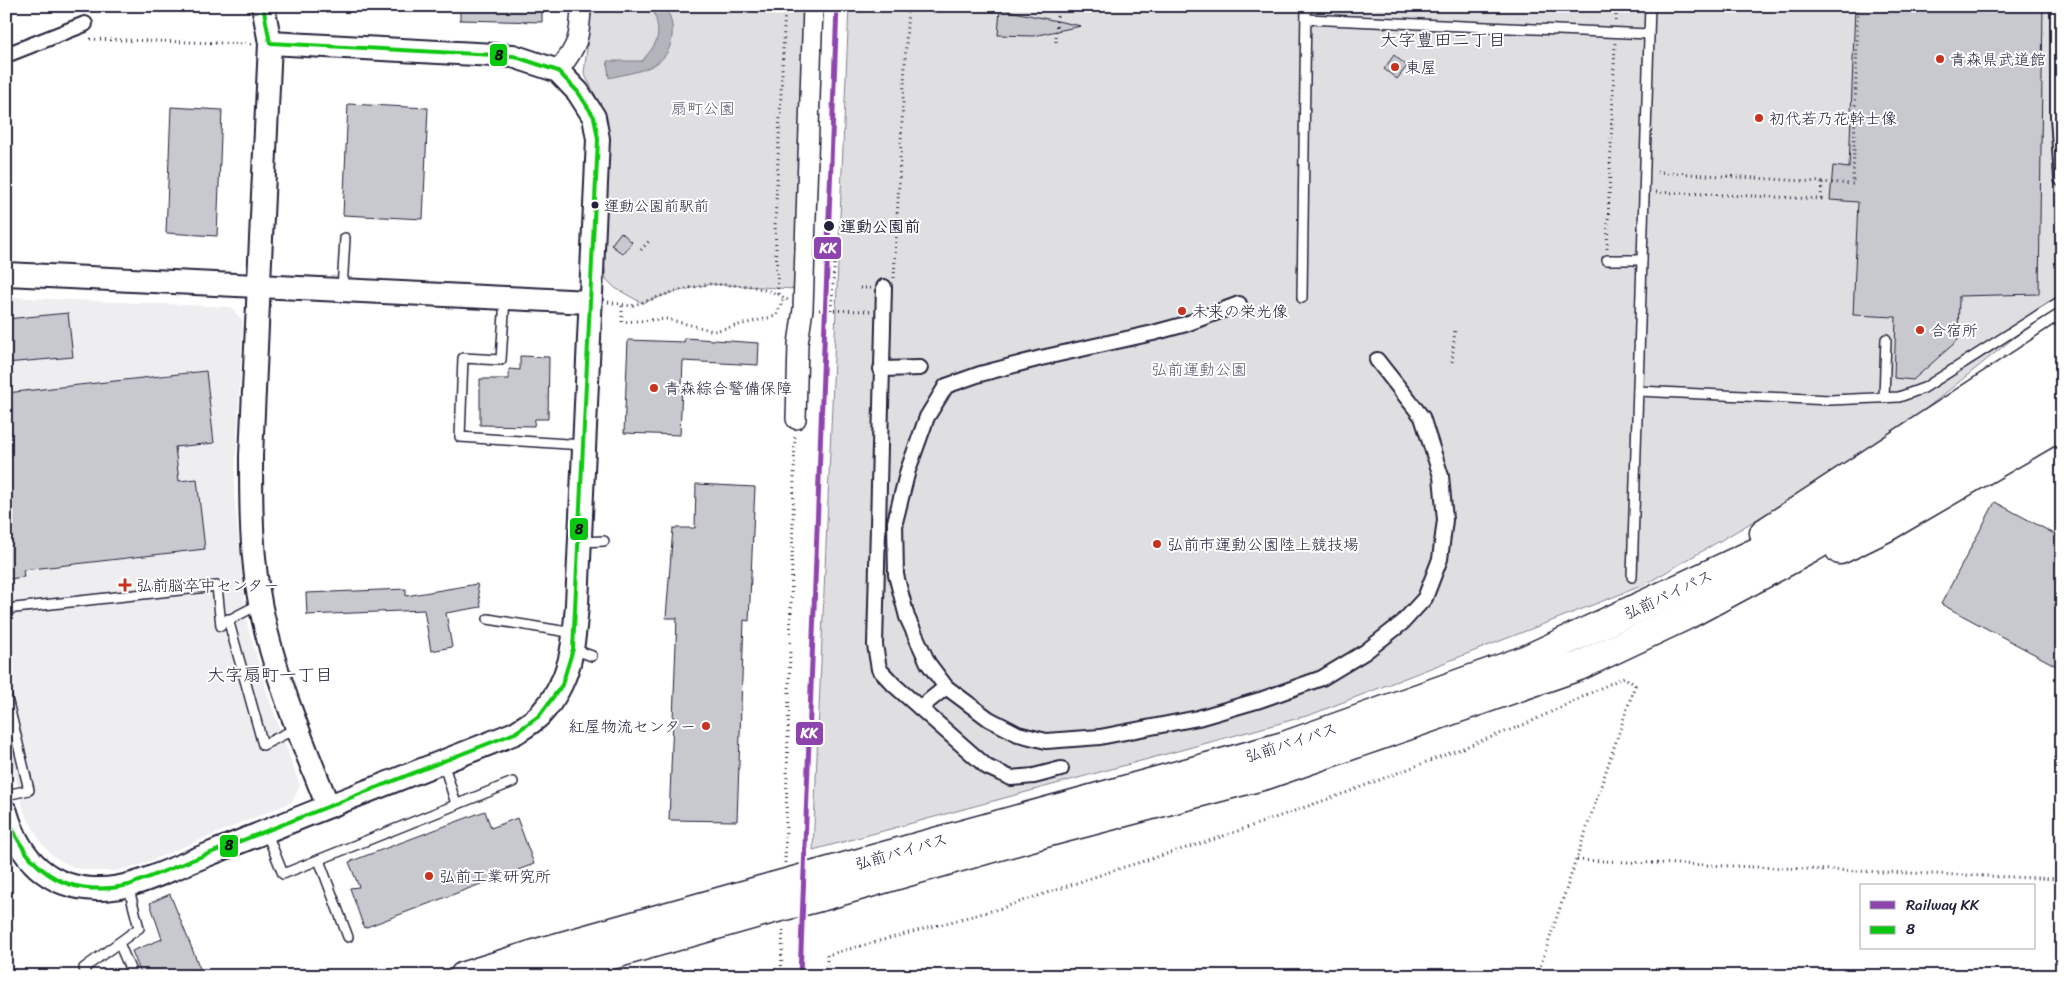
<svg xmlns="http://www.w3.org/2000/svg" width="2068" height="982" font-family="Sriracha,'Klee One',sans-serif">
	<rect width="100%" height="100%" fill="#fff"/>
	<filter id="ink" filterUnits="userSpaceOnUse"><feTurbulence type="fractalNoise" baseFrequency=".02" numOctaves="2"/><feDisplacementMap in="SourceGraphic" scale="10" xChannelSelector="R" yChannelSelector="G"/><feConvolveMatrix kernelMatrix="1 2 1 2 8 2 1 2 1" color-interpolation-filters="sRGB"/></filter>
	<g filter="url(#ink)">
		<!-- built -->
		<path fill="#eeeef1" d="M6,297L231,307L243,321L234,494L247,623L267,693L300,786L292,802L140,865L116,871H97L75,868L54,857L42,844L25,814L6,742Z"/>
		<!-- green -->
		<g fill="#dfdfe2" stroke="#80808e">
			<path d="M592,6H805L795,289L709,284L671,293L642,303L615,288L606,279L601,232L606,181V116L584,73Z"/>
			<path d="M849,6H2062V299L1871,453L1644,585L1310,715L813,850Z"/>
		</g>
		<!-- water -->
		<path fill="#b4b4bc" stroke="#7a7a88" d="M652,6H664C671,16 673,24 672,36C669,70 636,71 609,78L607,61H642C661,39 661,34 652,6Z"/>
		<!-- building -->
		<g fill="#c8c8cf" stroke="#22223b">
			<path d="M460,6H542V22L460,20Z"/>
			<path d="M1855,6H2043L2039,294L1959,296L1958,340L1913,380L1894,378L1896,317L1853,315L1858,202L1830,200L1833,166L1849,168Z"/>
			<path d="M1000,9L1081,26L1033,36L998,35Z"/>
			<path d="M1394,55L1407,66L1397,79L1384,69Z"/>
			<path d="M348,104L428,108L423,219L343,215Z"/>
			<path d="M171,107L222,110L217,236L166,233Z"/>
			<path d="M621,232L632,242L623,254L611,245Z"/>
			<path d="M68,313L73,357L6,363V319Z"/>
			<path d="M685,338L759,343L758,365L683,361L680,435L624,433L628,340L684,342Z"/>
			<path d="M520,356L549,357L548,419H535L534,426L480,425V379H509V369L520,370Z"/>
			<path d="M206,371L214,443L175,447L179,481L197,479L205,549L23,570L24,577L9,579L6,556V393Z"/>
			<path d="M696,484L755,487L749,621L744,620L737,821L669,820L677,618H666L673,528H695Z"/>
			<path d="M1995,502L2062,538V669L1941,604Z"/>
			<path d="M477,584L481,607L446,613L452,647L431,651L424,610L307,615L306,593L406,589V596Z"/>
			<path d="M485,811L491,828L517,818L534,864L364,928L350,888L359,887L349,862Z"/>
			<path d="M170,894L203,976H142L132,951L162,939L150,903Z"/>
		</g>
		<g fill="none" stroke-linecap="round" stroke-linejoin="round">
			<!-- service casing -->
			<g stroke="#22223b" stroke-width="12">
				<g id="service">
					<path d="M1306,19L1649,34"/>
					<path d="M1607,260H1642"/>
					<path d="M342,290L345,238"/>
					<path d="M505,298L501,360L463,358L460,437L583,445"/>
					<path d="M1302,298L1306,6"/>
					<path d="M1638,391L1830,400L1899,397L1924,388L2062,300"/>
					<path d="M1884,398L1886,339"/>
					<path d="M580,542L604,541"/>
					<path d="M1632,577L1650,6"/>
					<path d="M6,609L217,586L221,626"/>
					<path d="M228,619L263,745L297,728"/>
					<path d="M488,619L574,633"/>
					<path d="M225,622L250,609L261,606"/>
					<path d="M573,649L592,656"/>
					<path d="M6,694L29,790L6,795"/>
					<path d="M443,762L456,804"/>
					<path d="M266,831L283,874L513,782"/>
					<path d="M319,860L348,937"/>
					<path d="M119,943L133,976"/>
					<path d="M86,976L84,968L139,928L131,897"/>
				</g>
			</g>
			<!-- pedestrian casing -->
			<g stroke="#22223b" stroke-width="18">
				<g id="pedestrian">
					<path d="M2058,6V116L2062,179"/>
					<path d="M6,55L85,24"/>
					<path d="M884,287L875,645L879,669L894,685L987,767L1011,778L1034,776L1061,769"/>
					<path d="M1239,304L1186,324L1153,333L1041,358L980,374L946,386L927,417L908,470L895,522L896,575L907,617L928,663L946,687L989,719L1018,734L1046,741L1100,737L1198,718L1260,700L1322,678L1365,652L1402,623L1425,598L1440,559L1445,520L1441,476L1422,417L1377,360"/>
					<path d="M881,369L920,368"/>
					<path d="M920,708L946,687"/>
				</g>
			</g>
			<!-- minor casing -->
			<g stroke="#22223b" stroke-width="22">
				<g id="minor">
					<path d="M558,71C578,46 580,38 581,6"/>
					<path d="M796,419L798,344L803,309L813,6"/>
				</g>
			</g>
			<!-- tertiary casing -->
			<g stroke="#22223b" stroke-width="26">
				<g id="tertiary">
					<path d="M263,6L270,43L251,456C251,506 251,558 261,608C275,677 302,741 328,806"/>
					<path d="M6,274L590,302"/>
					<path d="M6,812C19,857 47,888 96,889C126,890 153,877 180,866C205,856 231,845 257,835C342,800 429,768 515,733C523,728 533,722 540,715C571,682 574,646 577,604L598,139L594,117L578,92L558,71L513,56L270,43"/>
				</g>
			</g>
			<!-- trunk casing -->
			<g stroke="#22223b" stroke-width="31">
				<g id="trunk">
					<path d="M1764,533L2062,337"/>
					<path d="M1840,550L1885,528L2062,425"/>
					<path d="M819,874L1284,746L1525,660L1817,524L2062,370"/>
					<path d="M820,897L1045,833L1266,775L1579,666L1687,615L1810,549L1925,481L2062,396"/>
					<path d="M464,976L541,952L772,887"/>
					<path d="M538,976L769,910"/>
				</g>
			</g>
			<!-- path -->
			<g stroke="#22223b" stroke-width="3" stroke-dasharray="1 4" stroke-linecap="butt">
				<path d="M843,6V11"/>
				<path d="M1616,21V6"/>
				<path d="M90,39L251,44"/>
				<path d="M1056,42L1057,11"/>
				<path d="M1657,172L1853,184L1858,6"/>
				<path d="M1656,192L1821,199L1822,182"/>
				<path d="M1607,249L1615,43"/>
				<path d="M641,250L650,240"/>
				<path d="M894,278L908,6"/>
				<path d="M860,288H871"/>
				<path d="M778,294L775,225L785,6"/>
				<path d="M608,302L631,306L679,290L709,284L751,286L778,294L788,300"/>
				<path d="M622,306V322L667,319L714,331L776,316L784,298"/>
				<path d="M819,310L870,311"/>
				<path d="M831,310L835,258"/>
				<path d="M1452,362L1455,328"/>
				<path d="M1577,860L2062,879"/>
				<path d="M785,863L795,434"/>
				<path d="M781,976L783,926"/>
				<path d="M827,976V955L1002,908L1118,869L1215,839L1348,792L1528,723L1624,677L1635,685L1537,976"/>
			</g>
			<!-- service -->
			<use href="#service" stroke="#fff" stroke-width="9"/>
			<!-- pedestrian -->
			<use href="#pedestrian" stroke="#fff" stroke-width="14"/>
			<!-- minor -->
			<use href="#minor" stroke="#fff" stroke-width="19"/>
			<!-- tertiary -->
			<use href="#tertiary" stroke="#fff" stroke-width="22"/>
			<!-- trunk -->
			<use href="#trunk" stroke="#fff" stroke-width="28"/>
			<!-- trunk-bridge casing -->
			<g stroke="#22223b" stroke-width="31" stroke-linecap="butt">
				<g id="trunk-bridge">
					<path d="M772,887L819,874"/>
					<path d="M769,910L820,897"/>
				</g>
			</g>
			<!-- trunk-bridge -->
			<use href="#trunk-bridge" stroke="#fff" stroke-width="28"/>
			<!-- bus-1 casing -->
			<g stroke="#fff" stroke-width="8">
				<path id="bus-1" d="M6,813C27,872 66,899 129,885L515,733L539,716L562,685L573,649L598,139L594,117L578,92L558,71L513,56L270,43L263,6"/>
			</g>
			<!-- bus-1 -->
			<use href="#bus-1" stroke="#08c80f" stroke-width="4"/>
			<!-- rail-1 casing -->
			<g stroke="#fff" stroke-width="9">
				<path id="rail-1" d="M800,976L837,6"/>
			</g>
			<!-- rail-1 -->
			<use href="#rail-1" stroke="#8e44ad" stroke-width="5"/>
		</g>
	</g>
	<!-- markers -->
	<g fill="#c8321e" stroke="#fff" stroke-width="2">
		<circle cx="1940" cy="59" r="5"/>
		<circle cx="1395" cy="67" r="5"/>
		<circle cx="1759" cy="118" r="5"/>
		<circle cx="1182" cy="311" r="5"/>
		<circle cx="1920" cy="330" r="5"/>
		<circle cx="654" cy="388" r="5"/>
		<circle cx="1157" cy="544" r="5"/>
		<path d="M122.5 577.5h5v5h5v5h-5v5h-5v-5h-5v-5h5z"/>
		<circle cx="706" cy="726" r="5"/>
		<circle cx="429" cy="876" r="5"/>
	</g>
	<g fill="#22223b" stroke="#fff" stroke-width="2">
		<circle cx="595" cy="205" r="4.5"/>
		<circle cx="829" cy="226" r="6"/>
	</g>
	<g text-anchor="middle" stroke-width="4" stroke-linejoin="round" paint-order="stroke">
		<!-- bus labels -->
		<g font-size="15" fill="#22223b" stroke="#fff" text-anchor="start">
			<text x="604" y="211">運動公園前駅前</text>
		</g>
		<!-- poi labels -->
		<g font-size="16" fill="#22223b" stroke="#fff" text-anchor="start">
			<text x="1950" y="65">青森県武道館</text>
			<text x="1405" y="73">東屋</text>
			<text x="1769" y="124">初代若乃花幹士像</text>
			<text x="1192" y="317">未来の栄光像</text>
			<text x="1930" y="336">合宿所</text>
			<text x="664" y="394">青森綜合警備保障</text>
			<text x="1167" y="550">弘前市運動公園陸上競技場</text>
			<text x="136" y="591">弘前脳卒中センター</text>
			<text x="696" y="732" text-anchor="end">紅屋物流センター</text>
			<text x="439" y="882">弘前工業研究所</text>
		</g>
		<!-- park labels -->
		<g font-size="16" fill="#5b5b6d" stroke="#fff">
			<text x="703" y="114">扇町公園</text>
			<text x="1199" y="375">弘前運動公園</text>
		</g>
		<!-- stop labels -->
		<g font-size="16" font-weight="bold" fill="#22223b" stroke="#fff" text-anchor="start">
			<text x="840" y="232">運動公園前</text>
		</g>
		<!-- street labels -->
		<g font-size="16" fill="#22223b" stroke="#fff">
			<text transform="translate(1668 594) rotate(-25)" y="6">弘前バイパス</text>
			<text transform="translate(1291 742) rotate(-18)" y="6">弘前バイパス</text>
			<text transform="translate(901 851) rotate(-16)" y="6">弘前バイパス</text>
		</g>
		<!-- neighbourhood labels -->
		<g font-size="18" fill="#22223b" stroke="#fff">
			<text x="1443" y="46">大字豊田二丁目</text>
			<text x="270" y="681">大字扇町一丁目</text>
		</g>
	</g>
	<g stroke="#fff" stroke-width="2">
		<rect x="489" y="43" width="19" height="24" rx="5" fill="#08c80f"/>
		<rect x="813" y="236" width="29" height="24" rx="5" fill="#8e44ad"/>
		<rect x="569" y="517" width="20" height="24" rx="5" fill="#08c80f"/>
		<rect x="795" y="721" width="29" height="25" rx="5" fill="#8e44ad"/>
		<rect x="219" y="834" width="20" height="24" rx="5" fill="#08c80f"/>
	</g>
	<g font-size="14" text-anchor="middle" font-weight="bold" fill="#fff">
		<text x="828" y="253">KK</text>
		<text x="809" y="738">KK</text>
	</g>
	<g font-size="14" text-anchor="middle" font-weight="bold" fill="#111">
		<text x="499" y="60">8</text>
		<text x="579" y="534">8</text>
		<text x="229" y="850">8</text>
	</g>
	<!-- margin -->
	<rect width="2068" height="982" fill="none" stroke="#fff" stroke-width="25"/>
	<rect x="12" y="12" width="2043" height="957" fill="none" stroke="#22223b" stroke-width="2" filter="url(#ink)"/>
	<!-- legend -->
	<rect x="1860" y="884" width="175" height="65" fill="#ffffff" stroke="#a7a7b1"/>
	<rect x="1870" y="901" width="25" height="8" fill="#8e44ad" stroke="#a7a7b1"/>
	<text x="1906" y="910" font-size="15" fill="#22223b">Railway KK</text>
	<rect x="1870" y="926" width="25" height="8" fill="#08c80f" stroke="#a7a7b1"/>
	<text x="1906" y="934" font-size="15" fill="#22223b">8</text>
</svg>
